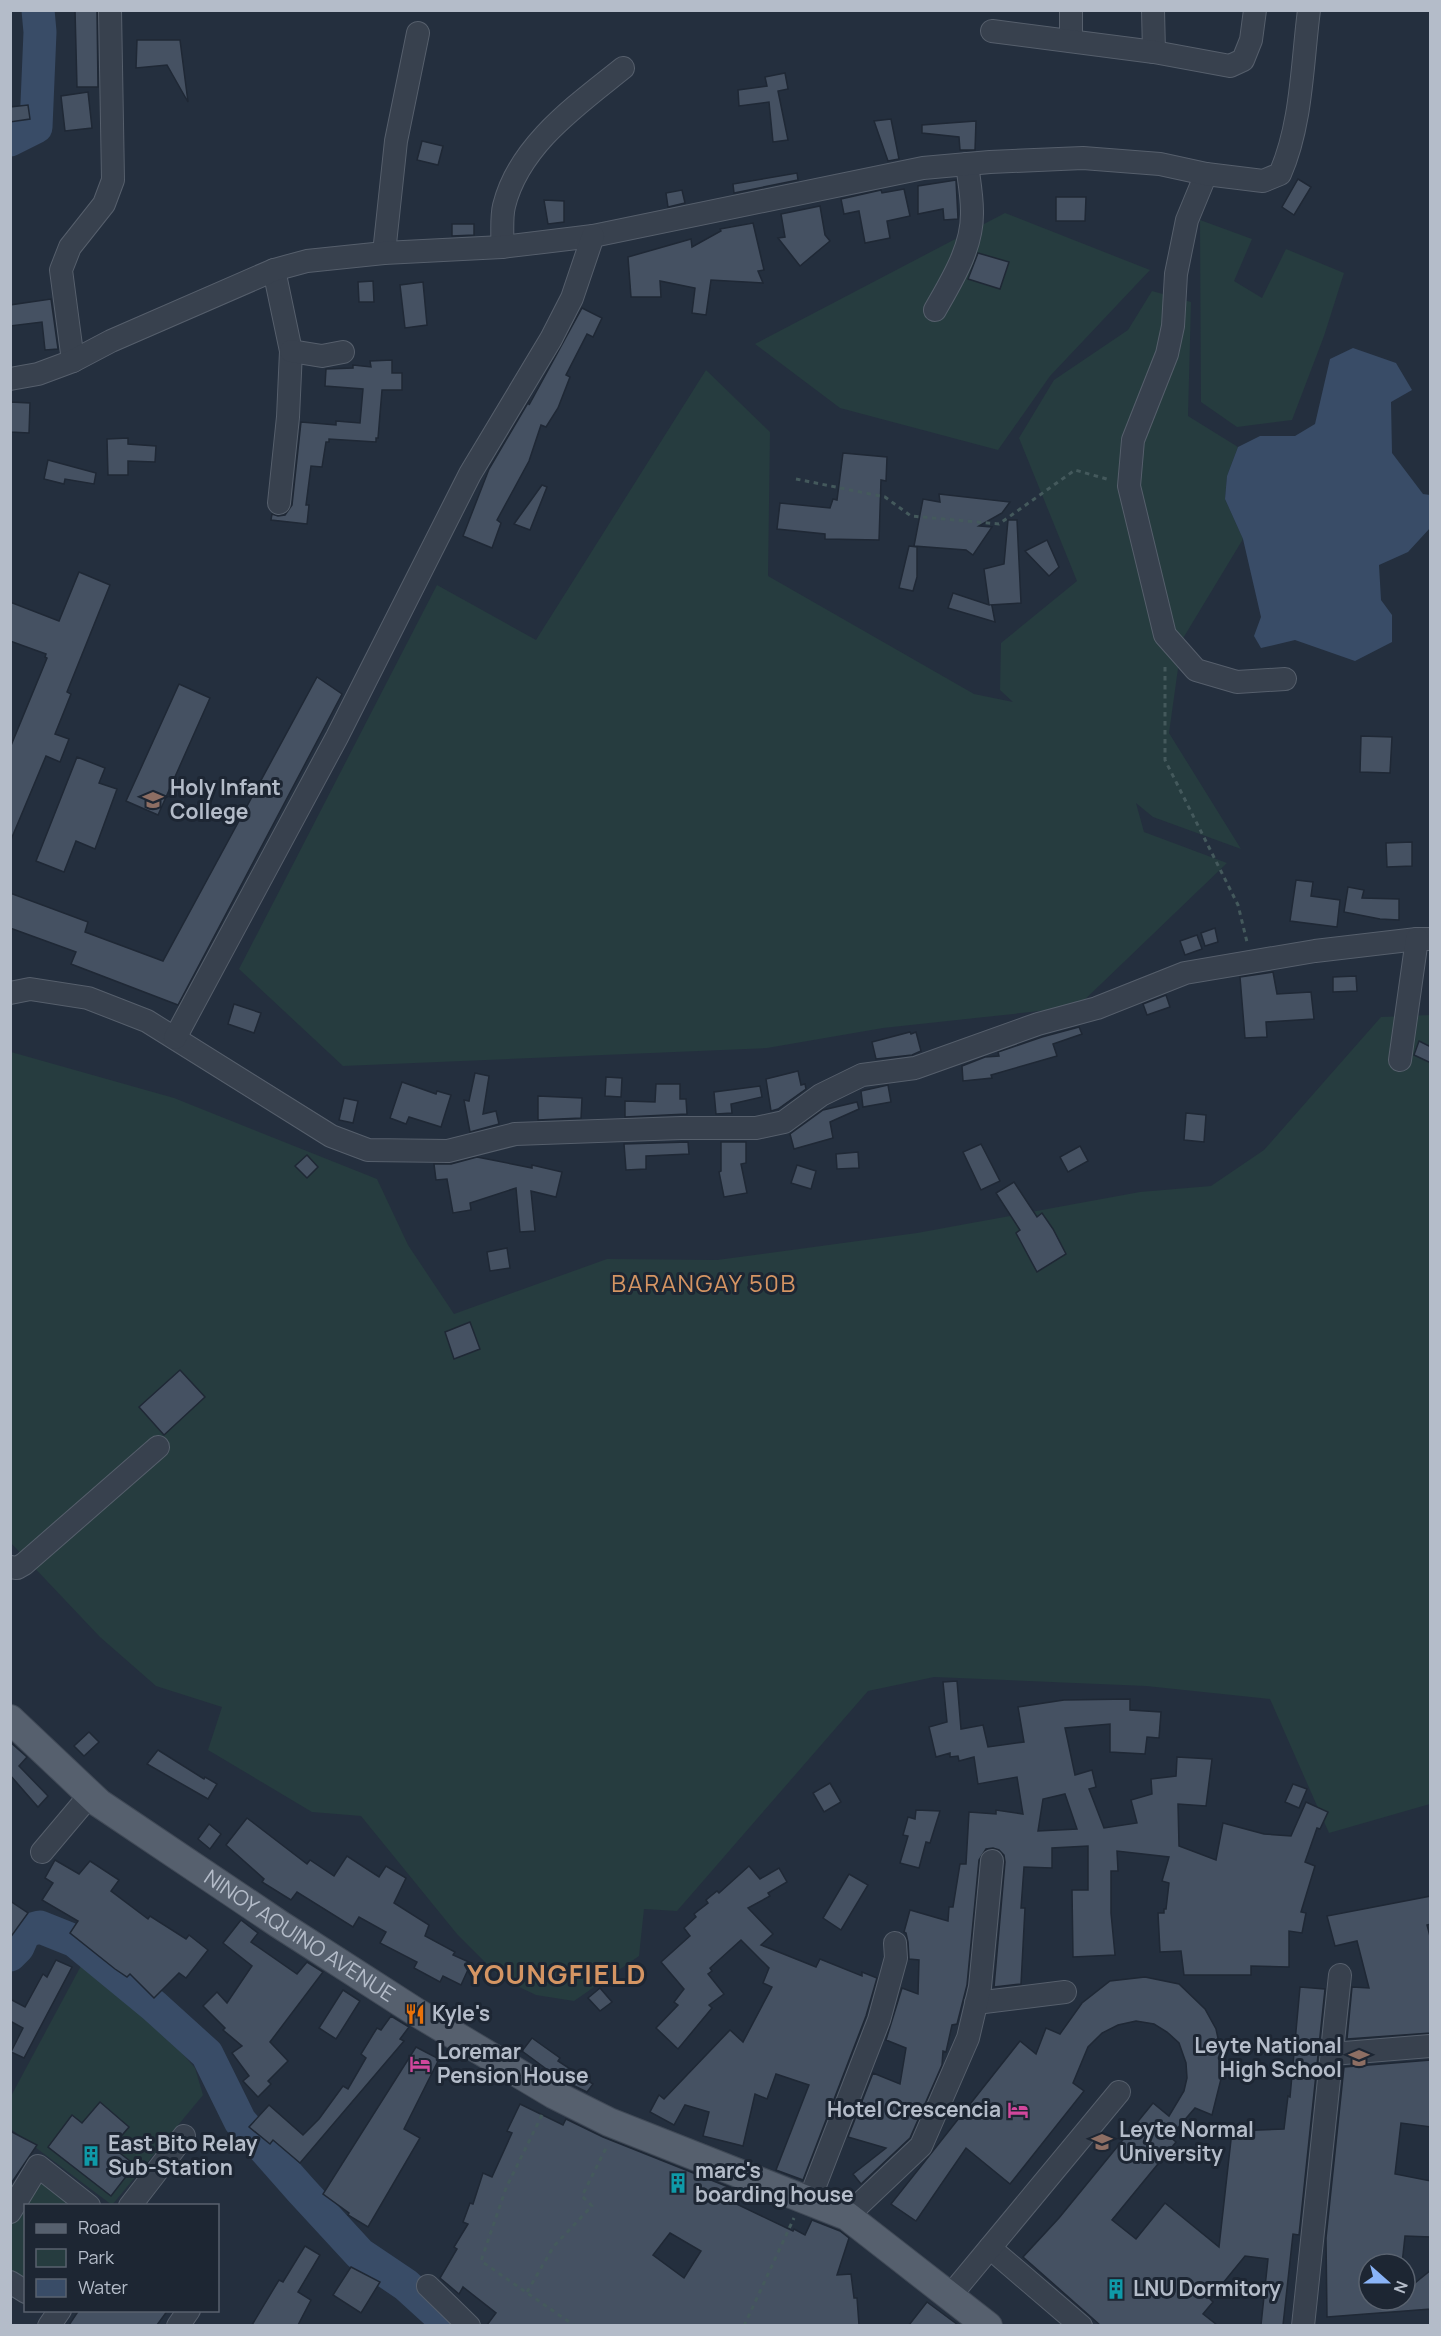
<svg xmlns="http://www.w3.org/2000/svg" width="1441" height="2336" font-family="Manrope,sans-serif">
	<rect width="100%" height="100%" fill="#242f3e"/>
	<!-- green -->
	<g fill="#263c3f">
		<path d="M1005,213L1150,270L1050,376L998,450L840,408L755,344Z"/>
		<path d="M1200,220L1252,239L1234,281L1262,298L1286,249L1344,273L1324,336L1292,420L1237,427L1201,402Z"/>
		<path d="M1152,291L1191,302L1188,416L1238,447L1227,476L1225,499L1243,539L1182,640L1169,733L1241,849L1153,817L1136,803L1144,832L1227,863L1077,1007L883,1028L767,1048L343,1066L239,969L437,585L536,640L706,370L770,432L768,576L974,694L1013,702L1000,690L1001,643L1077,581L1019,438L1054,380L1128,330Z"/>
		<path d="M1430,1015V1804L1329,1833L1270,1699L1146,1686L934,1677L868,1691L677,1911L644,1909L639,1956L574,2001L536,1995L502,1979L457,1934L361,1816L312,1812L208,1750L222,1707L156,1686L100,1637L11,1543V1052L174,1098L377,1179L408,1245L454,1314L607,1259L717,1260L917,1233L1140,1192L1211,1186L1264,1150L1381,1017Z"/>
		<path d="M82,1964L147,2013L195,2068L203,2095L112,2205L11,2129L10,2098Z"/>
		<path d="M38,2178L73,2205L26,2206L25,2292L11,2282V2225Z"/>
	</g>
	<!-- water -->
	<path fill="#394c67" d="M1353,348L1396,363L1412,390L1391,402L1392,453L1423,494L1430,495V528L1408,552L1379,565L1381,600L1392,615V642L1355,661L1295,640L1261,648L1254,636L1261,617L1243,539L1225,499L1227,476L1238,447L1260,436H1295L1315,424L1330,359Z"/>
	<g fill="none" stroke-linecap="round" stroke-linejoin="round">
		<!-- river -->
		<g stroke="#394c67" stroke-width="33">
			<path d="M10,140L36,127L40,32L38,10"/>
			<path d="M10,1955L18,1947L25,1931L40,1927L75,1941L154,2006L207,2054L240,2121L301,2190L360,2254L406,2285L451,2326"/>
		</g>
	</g>
	<!-- building -->
	<g fill="#455162" stroke="#1f2835" stroke-width="1.5" fill-rule="evenodd">
		<path d="M75,10H97L98,87H77Z"/>
		<path d="M137,40H180L188,102L167,65L136,68Z"/>
		<path d="M785,73L788,89L778,91L788,140L773,142L769,102L739,106L738,90L767,86L765,77Z"/>
		<path d="M88,92L92,128L65,131L61,96Z"/>
		<path d="M28,105L30,119L10,122V107Z"/>
		<path d="M891,119L899,159L888,161L874,121Z"/>
		<path d="M976,121L975,150H960L959,137L922,133V125Z"/>
		<path d="M422,141L443,146L438,165L417,160Z"/>
		<path d="M797,173L798,180L734,193L733,184Z"/>
		<path d="M1298,179L1311,187L1294,215L1282,207Z"/>
		<path d="M956,180L958,219L944,220L943,209L918,214V186Z"/>
		<path d="M904,189L910,216L887,221L890,238L865,243L859,211L844,214L841,199L881,190L882,193Z"/>
		<path d="M682,190L685,203L668,207L666,193Z"/>
		<path d="M1056,197H1086L1085,221H1056Z"/>
		<path d="M544,200L564,201V222L548,224Z"/>
		<path d="M820,206L825,235L830,241L800,266L778,238L785,237L781,214Z"/>
		<path d="M753,223L764,270L758,271L763,283L711,280L706,315L692,313L695,288L660,281L661,297H631L628,257L691,239L692,247L721,231L720,229Z"/>
		<path d="M452,224H474V235L452,236Z"/>
		<path d="M978,253L1009,262L1000,289L968,279Z"/>
		<path d="M373,281L374,302H359L358,282Z"/>
		<path d="M423,282L427,325L405,328L400,285Z"/>
		<path d="M51,299L58,349L45,350L42,322L10,326V305Z"/>
		<path d="M582,308L602,318L593,337L587,334L566,375L570,377L558,408L546,427L541,425L529,461L497,520L501,523L492,548L463,536L489,469L529,401V405Z"/>
		<path d="M392,360V373H402V390H382L378,438H376V442L329,439V442H326L322,467L311,466L306,505H309L307,524L271,520L272,514L278,516L285,515L292,505L301,422L336,425V421L360,423L363,389L325,386L326,369L353,368V365L371,367L370,361Z"/>
		<path d="M10,402L30,403L29,433L10,432Z"/>
		<path d="M128,438V444L156,446L155,462L128,461V475H108L107,439Z"/>
		<path d="M843,453L887,457L886,481L881,480L879,540L825,539V534L777,529L780,503L830,508L833,499L837,500Z"/>
		<path d="M48,460L96,473L94,484L65,479L64,484L44,479Z"/>
		<path d="M542,485L547,487L530,530L514,524Z"/>
		<path d="M939,494L1010,502L1002,513L979,526L992,527L973,555L966,550L914,546L923,499L940,502Z"/>
		<path d="M1008,520H1017L1021,603L991,605L992,606L995,622L948,608L953,593L989,605L984,569L1004,564Z"/>
		<path d="M1047,540L1059,567L1049,576L1025,551Z"/>
		<path d="M909,546L917,547V577L913,591L899,588Z"/>
		<path d="M79,572L110,585L67,692L71,694L55,734L69,739L60,762L46,756L10,842V748L47,658L45,657L46,654L10,641V602L59,621Z"/>
		<path d="M317,677L342,694L178,1005L71,964L76,952L10,928V893L88,922L85,932L163,961Z"/>
		<path d="M179,684L210,698L158,815L126,801Z"/>
		<path d="M1361,736L1392,737L1390,773L1360,772Z"/>
		<path d="M77,757L105,768L99,783L117,789L95,849L76,841L64,872L36,861Z"/>
		<path d="M1412,842V866L1387,867L1386,843Z"/>
		<path d="M1296,880L1313,882L1311,896L1340,900L1337,927L1290,921Z"/>
		<path d="M1348,887L1364,890L1362,898L1399,899V920L1380,919L1344,912Z"/>
		<path d="M1215,928L1218,942L1205,946L1201,933Z"/>
		<path d="M1197,935L1202,949L1185,955L1180,941Z"/>
		<path d="M1273,972L1277,994L1311,992L1314,1019L1266,1022L1267,1037L1245,1038L1240,977Z"/>
		<path d="M1356,976L1357,991L1333,992V977Z"/>
		<path d="M1166,995L1170,1007L1147,1015L1143,1004Z"/>
		<path d="M234,1004L261,1013L254,1033L228,1024Z"/>
		<path d="M1079,1027L1082,1034L1053,1044L1057,1056L991,1075L992,1078L963,1081L962,1066L985,1057L999,1056L998,1052L1042,1037Z"/>
		<path d="M910,1032L911,1034L916,1032L921,1051L912,1055L876,1059L872,1042Z"/>
		<path d="M1419,1041L1431,1047V1063L1414,1055Z"/>
		<path d="M798,1071L801,1085L805,1084L806,1089L778,1109L771,1111L766,1079Z"/>
		<path d="M475,1073L489,1076L483,1114L496,1111L499,1124L470,1132L464,1100L469,1101Z"/>
		<path d="M606,1077L622,1078L621,1097L605,1096Z"/>
		<path d="M402,1082L436,1094L437,1091L451,1095L441,1127L409,1117L406,1124L390,1118Z"/>
		<path d="M656,1084H680V1099H686L687,1114L625,1117V1101L655,1102Z"/>
		<path d="M888,1085L891,1102L863,1107L861,1091Z"/>
		<path d="M760,1086L762,1097L731,1104L732,1113L716,1114L714,1092Z"/>
		<path d="M538,1096L582,1098L581,1118L538,1120Z"/>
		<path d="M344,1098L358,1101L353,1123L339,1120Z"/>
		<path d="M857,1102L859,1109L830,1122L833,1138L794,1149L790,1134L823,1110Z"/>
		<path d="M1186,1113L1206,1115L1204,1142L1184,1140Z"/>
		<path d="M688,1142L689,1154L646,1156V1169L626,1170L624,1144Z"/>
		<path d="M721,1142H746V1163L741,1164L747,1193L724,1197L719,1172L721,1171Z"/>
		<path d="M981,1144L1000,1181L981,1190L963,1152Z"/>
		<path d="M1080,1146L1088,1161L1068,1172L1060,1157Z"/>
		<path d="M858,1152L859,1168L837,1169L836,1154Z"/>
		<path d="M307,1155L318,1167L307,1178L295,1166Z"/>
		<path d="M477,1157L532,1168V1165L562,1172L556,1197L531,1191L535,1231L520,1232L516,1188L470,1203L471,1210L453,1213L447,1179L436,1180L434,1164H451Z"/>
		<path d="M797,1165L816,1171L811,1189L791,1183Z"/>
		<path d="M1014,1182L1037,1217L1042,1213L1053,1229L1066,1254L1037,1272L1016,1233L1020,1230L996,1193Z"/>
		<path d="M507,1248L510,1268L490,1271L487,1252Z"/>
		<path d="M470,1322L480,1349L454,1359L445,1332Z"/>
		<path d="M180,1370L205,1397L164,1435L139,1407Z"/>
		<path d="M957,1681L961,1729L983,1725L988,1747L1024,1742L1018,1707L1064,1700L1130,1699V1710L1161,1712L1159,1738L1147,1737L1145,1754L1110,1752V1724L1065,1728L1075,1775L1092,1770L1096,1787L1089,1789L1104,1828L1137,1823L1131,1800L1152,1794L1151,1779L1176,1776L1177,1757L1212,1759L1206,1806L1178,1804L1179,1846L1216,1860L1223,1823L1264,1834L1291,1836L1306,1802L1328,1812L1320,1829L1317,1828L1305,1862L1315,1866L1301,1912L1306,1913L1302,1933L1289,1931V1967L1251,1966V1975H1184L1181,1951L1160,1952L1158,1913H1164V1909H1166L1169,1883L1162,1881L1169,1857L1117,1851L1118,1871H1111V1913L1115,1955L1073,1957L1072,1890H1088V1846L1052,1848V1868L1024,1867L1021,1908H1025L1021,1984L994,1987L1005,1862L1004,1855L999,1850L993,1848L986,1849L979,1860L967,1985L957,2024L952,2025L946,2052L943,2051L942,2065L910,2138L861,2184L853,2174L886,2148L848,2137L873,2073L900,2084L906,2048L886,2040L902,1988L918,1994L919,1960L909,1959L908,1942L906,1933L904,1932L910,1910L948,1921L949,1907H953L960,1864H966L969,1812L996,1814V1810L1023,1814L1017,1777L978,1784L974,1757L959,1761L958,1756L950,1757V1753L936,1757L929,1727L947,1722L943,1682ZM1065,1794L1077,1829L1038,1831L1043,1799Z"/>
		<path d="M89,1732L99,1742L84,1756L74,1746Z"/>
		<path d="M10,1742L27,1757L19,1766L48,1796L38,1807L10,1775Z"/>
		<path d="M158,1750L204,1779L205,1777L217,1784L208,1799L147,1764Z"/>
		<path d="M830,1783L841,1802L824,1812L813,1793Z"/>
		<path d="M1293,1784L1307,1789L1299,1808L1285,1802Z"/>
		<path d="M916,1810L940,1811L930,1843L926,1842L919,1868L900,1863L908,1836L903,1835L908,1817L915,1819Z"/>
		<path d="M247,1818L307,1864L310,1860L334,1876L347,1856L379,1877L386,1866L406,1878L394,1903L429,1925L425,1936L455,1952L453,1955L471,1963L461,1985L443,1976L440,1982L414,1968L417,1962L380,1943L386,1932L359,1917L353,1927L297,1892L291,1900L262,1882L264,1879L226,1845Z"/>
		<path d="M209,1824L221,1834L210,1849L198,1839Z"/>
		<path d="M55,1860L79,1874L90,1861L119,1880L111,1891L148,1919L150,1916L186,1939L189,1935L208,1950L186,1978L179,1973L154,1998L130,1974L127,1977L115,1969L70,1933L78,1921L42,1900L53,1883L45,1878Z"/>
		<path d="M749,1866L760,1879L779,1868L787,1882L768,1893L770,1896L748,1908L773,1934L761,1945L816,1967L820,1959L862,1976V1972L877,1978L866,2016L803,2180L776,2170L809,2085L776,2074L767,2099L755,2094L743,2146L703,2136L709,2112L685,2105L674,2125L650,2112L659,2095L664,2099L730,2030L743,2042L772,1987L763,1983L769,1968L741,1940L710,1968L712,1971L708,1974L724,1994L709,2005L712,2008L678,2049L656,2028L678,2005L674,2002L684,1989L661,1962L690,1936L684,1928L696,1917L694,1914L708,1903L706,1900L717,1891L719,1893Z"/>
		<path d="M849,1874L868,1885L841,1930L823,1918Z"/>
		<path d="M1431,1896V1924L1427,1925L1431,1940V2033L1347,2039L1352,1987L1369,1988L1357,1941L1335,1946L1327,1916Z"/>
		<path d="M10,1901L28,1913L10,1938Z"/>
		<path d="M241,1920L258,1933L251,1942L297,1974L307,1962L323,1972L270,2042L288,2061L268,2081L271,2084L258,2097L243,2081L249,2076L232,2053L242,2046L223,2030L225,2028L203,2006L217,1992L227,2003L252,1966L223,1943Z"/>
		<path d="M56,1960L72,1967L24,2058L11,2052L23,2028L10,2021V1999L25,2007L43,1974L47,1977Z"/>
		<path d="M1145,1977L1179,1984L1205,2009L1216,2029L1221,2052L1222,2075L1212,2115L1195,2108L1170,2137L1176,2142L1112,2220L1136,2239L1165,2203L1219,2247L1232,2131L1284,2129L1288,2096L1290,2097L1300,1987L1325,1989L1299,2235L1293,2234L1283,2325H1261L1268,2259L1245,2256L1210,2299L1213,2302L1203,2314L1217,2325H1100L1023,2257L1059,2218L1153,2103L1169,2116L1184,2091L1187,2078L1186,2063L1179,2043L1167,2032L1154,2024L1136,2021L1118,2025L1102,2033L1088,2047L1073,2083L1084,2091L1010,2184L966,2148L916,2221L891,2204L1020,2041L1036,2054L1046,2028L1060,2034L1082,2003L1110,1981Z"/>
		<path d="M600,1988L612,2002L600,2011L588,1998Z"/>
		<path d="M343,1990L360,2001L336,2039L319,2028Z"/>
		<path d="M391,2016L409,2027L400,2039L404,2041L300,2163L273,2140L270,2144L249,2127L269,2105L303,2135L319,2119L343,2086L348,2089L366,2058L361,2054L377,2028L381,2030Z"/>
		<path d="M532,2038L560,2058L558,2061L593,2084L587,2092L560,2079L522,2051Z"/>
		<path d="M416,2047L439,2059L404,2129L420,2138L368,2227L348,2215L349,2213L323,2194Z"/>
		<path d="M1431,2060V2127L1401,2123L1395,2174L1431,2181V2237L1405,2236L1402,2264H1369V2300H1405V2291L1431,2270V2309L1327,2317L1326,2238L1344,2067Z"/>
		<path d="M100,2102L129,2127L112,2147L135,2165L111,2196L48,2147L72,2115L82,2123Z"/>
		<path d="M520,2104L563,2125L566,2119L603,2137L736,2190L730,2201L793,2231L794,2229L805,2235L812,2220L840,2231L849,2238L837,2275L851,2274L854,2298H857L859,2325H487L496,2313L463,2287L459,2294L440,2278L457,2249L454,2247L468,2224L463,2222L470,2203L473,2204L483,2173L492,2177L512,2133L507,2131ZM670,2233L701,2251L684,2278L653,2255Z"/>
		<path d="M10,2131L37,2145L10,2185Z"/>
		<path d="M305,2246L320,2255L298,2292L311,2300L298,2325H252L279,2280L283,2282Z"/>
		<path d="M351,2267L380,2282L361,2313L333,2295Z"/>
		<path d="M927,2302L958,2325H909Z"/>
		<path d="M79,2310H168L157,2325H69Z"/>
	</g>
	<g fill="none" stroke-linecap="round" stroke-linejoin="round">
		<!-- minor casing -->
		<g stroke="#565f6c" stroke-width="24">
			<g id="minor">
				<path d="M1071,10V41"/>
				<path d="M1153,10L1154,52"/>
				<path d="M992,31L1154,52L1230,66L1243,60L1251,40L1255,10"/>
				<path d="M1206,174L1187,220L1176,274L1173,326L1167,354L1133,440L1129,486L1165,635L1196,670L1237,682L1285,679"/>
				<path d="M502,247C503,234 501,218 504,206C519,145 577,105 623,68"/>
				<path d="M384,253L396,141L418,33"/>
				<path d="M274,270L291,351L288,417L279,503"/>
				<path d="M935,310C952,280 973,247 972,211C972,196 969,180 967,164"/>
				<path d="M291,351L322,356L343,352"/>
				<path d="M73,361L61,270L70,247L104,204L113,180L110,10"/>
				<path d="M10,379L38,374L73,361L111,341L274,270L307,261L384,253L502,247L593,236L923,168L990,162L1083,158L1160,164L1206,174L1263,181L1280,174C1302,124 1302,64 1309,10"/>
				<path d="M10,993L30,989L88,998L147,1021L331,1136L368,1150L448,1151L515,1134L681,1128H756L784,1122L821,1095L862,1075L915,1068L1038,1024L1097,1008L1185,973L1315,951L1417,939H1430"/>
				<path d="M175,1038L337,737L470,474L551,339L572,298L593,236"/>
				<path d="M1400,1060L1417,939"/>
				<path d="M10,1567L17,1568L24,1564L158,1447"/>
				<path d="M42,1852L90,1795"/>
				<path d="M976,2003L1065,1992"/>
				<path d="M1332,2054L1430,2046"/>
				<path d="M809,2201L879,2020L896,1958L895,1943"/>
				<path d="M130,2206L184,2136"/>
				<path d="M10,2212L38,2166L89,2206"/>
				<path d="M847,2216L921,2146L968,2038L980,1987L992,1861"/>
				<path d="M990,2248L1081,2326"/>
				<path d="M10,2282L26,2292"/>
				<path d="M428,2286L469,2326"/>
				<path d="M950,2296L1119,2092"/>
				<path d="M49,2326L60,2310"/>
				<path d="M178,2326L189,2310"/>
				<path d="M1303,2326L1340,1975"/>
			</g>
		</g>
		<!-- major casing -->
		<g stroke="#414a57" stroke-width="30">
			<g id="major">
				<path id="s1" d="M10,1719L99,1803L279,1924L416,2012L553,2094L609,2122L847,2216L988,2326"/>
			</g>
		</g>
		<!-- path -->
		<g stroke="#44595c" stroke-width="3" stroke-dasharray="4.5 4.5" stroke-linecap="butt">
			<path d="M796,479L885,497L911,516L999,524L1075,470L1110,480"/>
			<path d="M1165,667V760L1238,905L1247,942"/>
			<path d="M542,2115L506,2188L481,2261L575,2326"/>
			<path d="M527,2292L554,2246L592,2206L582,2196L607,2146"/>
			<path d="M744,2326L794,2218"/>
		</g>
		<!-- minor -->
		<use href="#minor" stroke="#38414e" stroke-width="22"/>
		<!-- major -->
		<use href="#major" stroke="#56606e" stroke-width="28"/>
	</g>
	<!-- icons -->
	<defs>
		<g id="university-bare" transform="scale(1.62)"><path d="M0-5L7-2L0 1L-7-2ZM-4 1L0 2.5L4 1V4Q0 6-4 4Z" fill="#8d6e63" stroke="#1d2633" stroke-width="2.5" paint-order="stroke"/></g>
		<g id="restaurant-bare" transform="scale(1.62)"><path d="M-5-6h1v4h1v-4h1v4h1v-4h1v5L-1.5 .5V6h-2V.5L-5-1ZM5-6V6H3V1.5H1.5Q1.5-4 5-6Z" fill="#e8710a" stroke="#1d2633" stroke-width="2.5" paint-order="stroke"/></g>
		<g id="school-bare" transform="scale(1.62)"><path d="M0-5L7-2L0 1L-7-2ZM-4 1L0 2.5L4 1V4Q0 6-4 4Z" fill="#8d6e63" stroke="#1d2633" stroke-width="2.5" paint-order="stroke"/></g>
		<g id="hotel-bare" transform="scale(1.62)"><path d="M-6-4.5h1.5V1H6V5H4.5V3h-9V5H-6ZM-4 0a1.8 1.8 0 1 1 3.6 0ZM.5 0V-2.5h3Q6-2.5 6 0Z" fill="#d1479c" stroke="#1d2633" stroke-width="2.5" paint-order="stroke"/></g>
		<g id="building-bare" transform="scale(1.62)"><path d="M-4-6H4V6H1V3H-1V6H-4ZM-2.5-4.3h1.7v1.8h-1.7ZM.8-4.3h1.7v1.8H.8ZM-2.5-1h1.7V.8h-1.7ZM.8-1h1.7V.8H.8Z" fill="#0f9aa8" stroke="#1d2633" stroke-width="2.5" paint-order="stroke"/></g>
	</defs>
	<g fill-rule="evenodd">
		<use href="#university-bare" x="153" y="800"/>
		<use href="#restaurant-bare" x="415" y="2014"/>
		<use href="#school-bare" x="1359" y="2058"/>
		<use href="#hotel-bare" x="420" y="2064"/>
		<use href="#hotel-bare" x="1018" y="2110"/>
		<use href="#university-bare" x="1102" y="2142"/>
		<use href="#building-bare" x="91" y="2156"/>
		<use href="#building-bare" x="678" y="2183"/>
		<use href="#building-bare" x="1116" y="2289"/>
	</g>
	<g text-anchor="middle" stroke-width="6" stroke-linejoin="round" paint-order="stroke">
		<!-- poi labels -->
		<g font-size="21" font-weight="bold" fill="#b4bcc9" stroke="#1d2633" text-anchor="start">
			<text x="170" y="795">Holy Infant<tspan x="170" dy="24">College</tspan></text>
			<text x="432" y="2021">Kyle's</text>
			<text x="1342" y="2053" text-anchor="end">Leyte National<tspan x="1342" dy="24">High School</tspan></text>
			<text x="437" y="2059">Loremar<tspan x="437" dy="24">Pension House</tspan></text>
			<text x="1001" y="2117" text-anchor="end">Hotel Crescencia</text>
			<text x="1119" y="2137">Leyte Normal<tspan x="1119" dy="24">University</tspan></text>
			<text x="108" y="2151">East Bito Relay<tspan x="108" dy="24">Sub-Station</tspan></text>
			<text x="695" y="2178">marc's<tspan x="695" dy="24">boarding house</tspan></text>
			<text x="1133" y="2296">LNU Dormitory</text>
		</g>
		<!-- street labels -->
		<g font-size="21" fill="#b4bcc9" stroke="#1d2633">
			<text dy="7" stroke="none"><textPath href="#s1" startOffset="363">NINOY AQUINO AVENUE</textPath></text>
		</g>
		<!-- quarter labels -->
		<g font-size="24" letter-spacing="1.5" fill="#d59563" stroke="#1d2633">
			<text x="704" y="1292">BARANGAY 50B</text>
		</g>
		<!-- district labels -->
		<g font-size="27" font-weight="bold" letter-spacing="1.5" fill="#d59563" stroke="#1d2633">
			<text x="557" y="1984">YOUNGFIELD</text>
		</g>
	</g>
	<!-- border -->
	<rect width="1441" height="2336" fill="none" stroke="#b4bcc9" stroke-width="24"/>
	<!-- legend -->
	<rect x="24" y="2204" width="195" height="108" fill="#1d2633" stroke="#59626f" stroke-width="1.5"/>
	<rect x="36" y="2224" width="30" height="9" fill="#56606e" stroke="#59626f" stroke-width="1.5"/>
	<text x="78" y="2234" font-size="18" fill="#b4bcc9">Road</text>
	<rect x="36" y="2249" width="30" height="18" fill="#263c3f" stroke="#59626f" stroke-width="1.5"/>
	<text x="78" y="2264" font-size="18" fill="#b4bcc9">Park</text>
	<rect x="36" y="2279" width="30" height="18" fill="#394c67" stroke="#59626f" stroke-width="1.5"/>
	<text x="78" y="2294" font-size="18" fill="#b4bcc9">Water</text>
	<!-- north arrow -->
	<g transform="translate(1387 2282) rotate(111)"><circle r="28" fill="#1d2633" stroke="#59626f" stroke-width="1.5"/>
	<path d="M0-4.5L10 22L0 15L-10 22Z" fill="#8ab4f8"/>
	<text y="-9" font-size="16" font-weight="bold" text-anchor="middle" fill="#b4bcc9">N</text>
	</g>
</svg>
